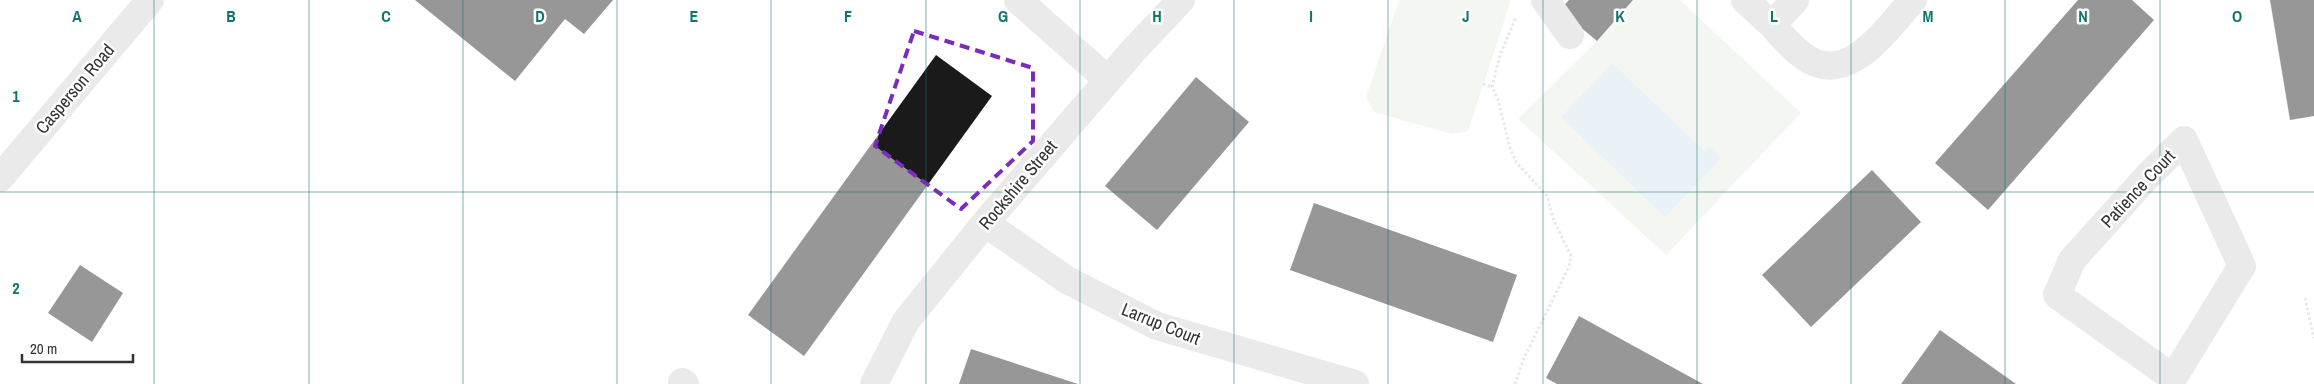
<svg xmlns="http://www.w3.org/2000/svg" width="2314" height="384" font-family="'Archivo Narrow',sans-serif">
	<rect width="100%" height="100%" fill="#fff"/>
	<!-- green -->
	<g fill="#e6ecdf">
		<path d="M1399,0H1511L1468,131L1452,134L1374,112L1366,97Z"/>
		<path d="M1633,0H1680L1801,113L1666,255L1518,119L1597,41Z"/>
	</g>
	<!-- water -->
	<path fill="#cfe2ee" d="M1612,63L1705,152L1710,147L1721,158L1665,217L1561,117Z"/>
	<!-- building -->
	<g fill="#1a1a1a">
		<path d="M415,0H613L584,34L565,19L515,81Z"/>
		<path d="M1569,0H1633L1597,41L1560,10Z"/>
		<path d="M2078,0H2132L2154,20L1988,210L1935,163Z"/>
		<path d="M2270,0H2314V116L2290,120Z"/>
		<path d="M936,55L992,96L804,356L748,315Z"/>
		<path d="M1196,77L1249,122L1157,230L1105,186Z"/>
		<path d="M1872,170L1921,222L1811,327L1762,275Z"/>
		<path d="M1314,203L1517,275L1493,342L1290,270Z"/>
		<path d="M80,265L123,293L92,342L48,313Z"/>
		<path d="M1579,316L1703,384H1557L1546,378Z"/>
		<path d="M1940,330L2016,384H1901Z"/>
		<path d="M971,349L1078,384H959Z"/>
	</g>
	<g fill="none" stroke-linecap="round" stroke-linejoin="round">
		<!-- path -->
		<g stroke="#cdcdcd" stroke-width="3" stroke-dasharray="2.5 2.5" stroke-linecap="butt">
			<path d="M1483,84L1492,87"/>
			<path d="M2305,298L2314,338"/>
			<path d="M1515,384L1524,358L1569,267L1571,256L1554,221L1547,196L1516,162L1510,148L1498,100L1492,87L1500,55L1516,17"/>
		</g>
		<!-- minor -->
		<g stroke="#d0d0d0" stroke-width="28">
			<path d="M1018,0L1108,80"/>
			<path d="M1545,0L1570,35"/>
			<path d="M1745,0L1772,25L1795,0"/>
			<path d="M1772,25C1781,35 1791,47 1802,55C1847,90 1886,29 1913,0"/>
			<path d="M2184,140L2242,266L2173,378L2057,295L2072,260L2145,179Z"/>
			<path d="M0,178L150,0"/>
			<path d="M985,223L1067,280L1157,326L1355,384"/>
			<path d="M682,382L685,384"/>
			<path d="M874,384L906,321L985,223L1132,52L1181,0"/>
		</g>
	</g>
	<!-- marked area -->
	<path d="M0 0H2314V384H0ZM914,31L1033,68V141L961,209L875,146Z" fill="#fff" fill-opacity=".55" fill-rule="evenodd"/>
	<path fill="none" stroke="#7b2cbf" stroke-width="4" stroke-dasharray="10 6" stroke-linejoin="round" d="M914,31L1033,68V141L961,209L875,146Z"/>
	<!-- grid -->
	<path fill="none" stroke="#0f766e" stroke-width="1" stroke-opacity="0.55" d="M154,0V384M309,0V384M463,0V384M617,0V384M771,0V384M926,0V384M1080,0V384M1234,0V384M1388,0V384M1543,0V384M1697,0V384M1851,0V384M2005,0V384M2160,0V384M0,192H2314"/>
	<g text-anchor="middle" stroke-width="5" stroke-linejoin="round" paint-order="stroke">
		<!-- street labels -->
		<g font-size="18" fill="#333" stroke="#fff">
			<text transform="translate(75 89) rotate(-50)" y="6">Casperson Road</text>
			<text transform="translate(1018 185) rotate(-50)" y="6">Rockshire Street</text>
			<text transform="translate(2138 189) rotate(-47)" y="6">Patience Court</text>
			<text transform="translate(1161 324) rotate(22)" y="6">Larrup Court</text>
		</g>
	</g>
	<g font-size="16" text-anchor="middle" font-weight="bold" fill="#0f766e" stroke="#fff" stroke-width="5" stroke-linejoin="round" paint-order="stroke">
		<text x="77" y="22">A</text>
		<text x="231" y="22">B</text>
		<text x="386" y="22">C</text>
		<text x="540" y="22">D</text>
		<text x="694" y="22">E</text>
		<text x="848" y="22">F</text>
		<text x="1003" y="22">G</text>
		<text x="1157" y="22">H</text>
		<text x="1311" y="22">I</text>
		<text x="1466" y="22">J</text>
		<text x="1620" y="22">K</text>
		<text x="1774" y="22">L</text>
		<text x="1928" y="22">M</text>
		<text x="2083" y="22">N</text>
		<text x="2237" y="22">O</text>
		<text x="16" y="102">1</text>
		<text x="16" y="294">2</text>
	</g>
	<!-- scale -->
	<path d="M22 354v8h111v-8" fill="none" stroke="#333333" stroke-width="2.5"/>
	<text x="30" y="354" font-size="15" fill="#333333" stroke="#ffffff" stroke-width="4" paint-order="stroke">20 m</text>
</svg>
